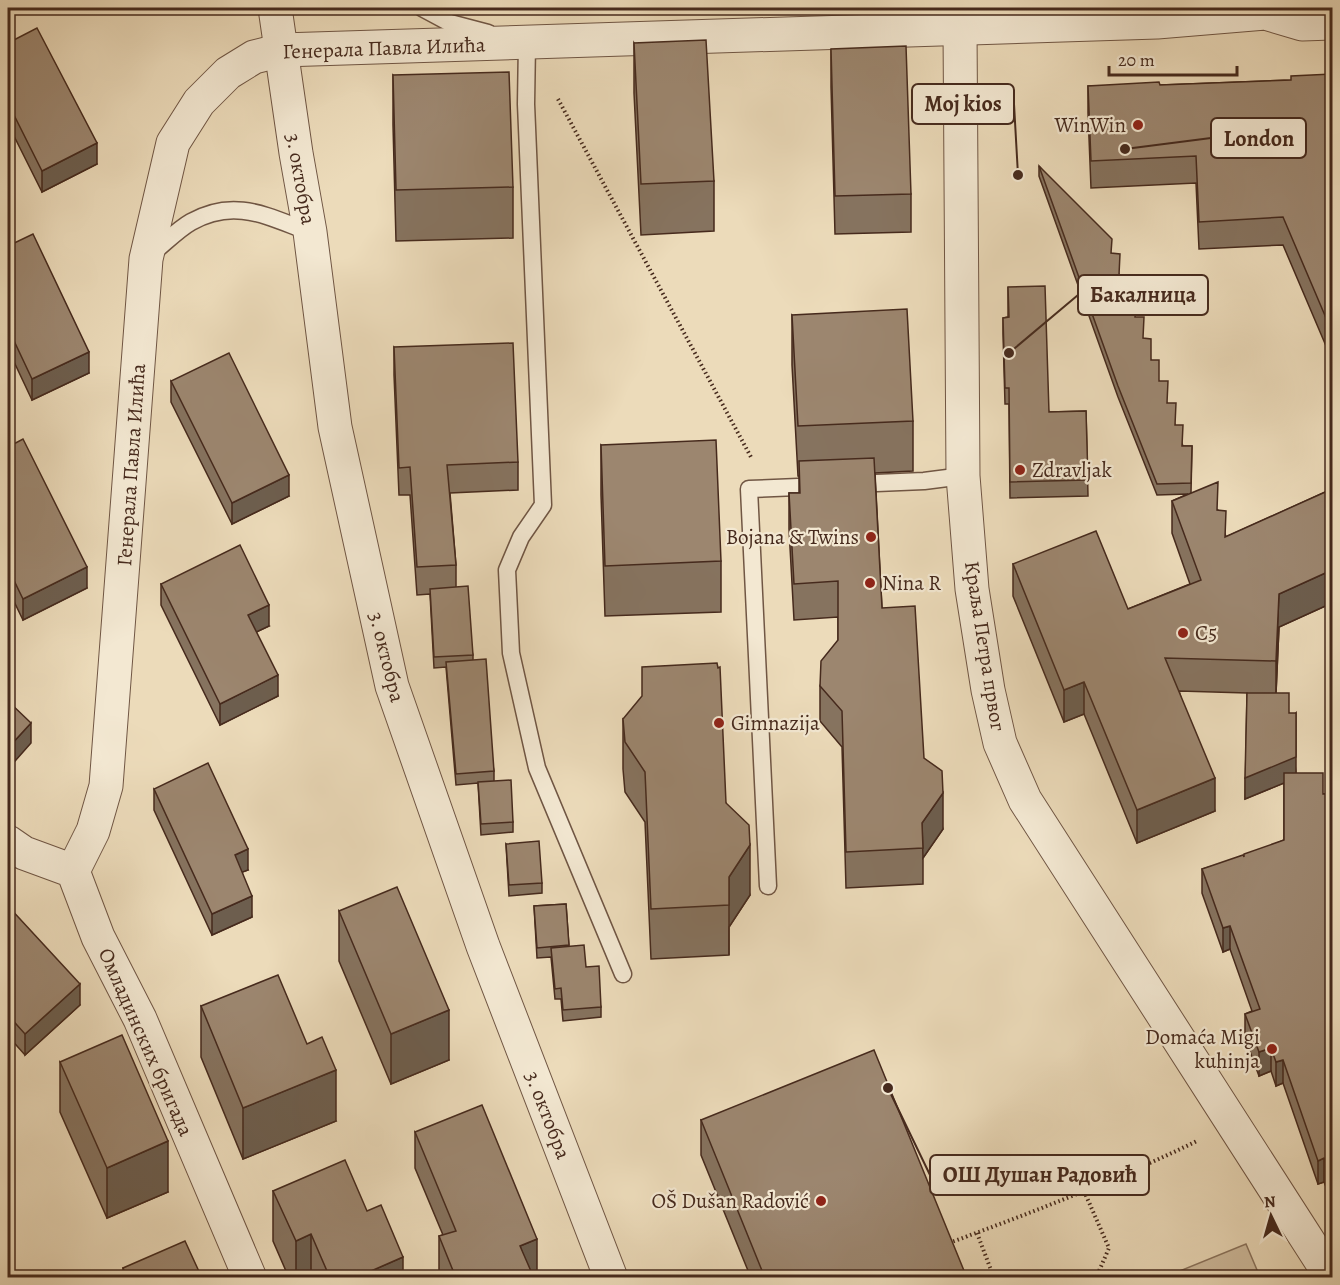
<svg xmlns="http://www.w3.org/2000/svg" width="1340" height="1285" font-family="Alegreya,serif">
	<rect width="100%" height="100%" fill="#ecdbba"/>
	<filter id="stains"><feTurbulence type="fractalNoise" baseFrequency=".00333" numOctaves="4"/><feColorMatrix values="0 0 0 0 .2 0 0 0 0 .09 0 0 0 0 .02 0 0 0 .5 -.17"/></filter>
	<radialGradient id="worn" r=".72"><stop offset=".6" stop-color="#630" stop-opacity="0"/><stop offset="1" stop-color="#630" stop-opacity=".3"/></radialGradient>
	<!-- green -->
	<path fill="#d0bd9f" stroke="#8b745e" stroke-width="1.5" d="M1246,1244L1260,1277H1165Z"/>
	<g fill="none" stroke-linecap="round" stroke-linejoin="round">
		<!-- service casing -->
		<g stroke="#705644" stroke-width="19">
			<g id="service">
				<path d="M422,8L450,23L488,33"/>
				<path d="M522,41L527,43L526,104L543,505L521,537L507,570L511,653L537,768L623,974"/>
				<path d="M151,254C164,244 177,230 191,222C235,197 268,217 310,232"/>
				<path d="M853,484L924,481L963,476"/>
				<path d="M768,886L749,489L822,486"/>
			</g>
		</g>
		<!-- minor casing -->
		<g stroke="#705644" stroke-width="35">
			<g id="minor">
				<path d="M275,8L296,153L310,232L335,427L392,686L483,946L611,1278"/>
				<path d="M960,29L963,476L972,589L988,690L1000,743L1025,800L1332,1278"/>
				<path d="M8,842L24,853L73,871L98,937L140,1019L250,1278"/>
				<path d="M73,871L93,831L106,786L146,259L173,143L199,102L228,73L254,57L282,50L1157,22L1265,13L1302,24L1332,23"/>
			</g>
		</g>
		<!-- path -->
		<g stroke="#462a1d" stroke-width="4" stroke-dasharray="1.5 3" stroke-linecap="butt">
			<path d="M558,99L752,459"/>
			<path d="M1084,1191L1109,1248L1096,1278"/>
			<path d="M977,1233L994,1278"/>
			<path d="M949,1243C1033,1212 1117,1180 1197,1141"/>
		</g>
		<!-- service -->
		<use href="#service" stroke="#f3e8d2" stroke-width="16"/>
		<!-- minor -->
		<use href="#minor" stroke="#f3e8d2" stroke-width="33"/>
	</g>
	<!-- wall -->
	<g fill="#86735f" stroke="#462a1d" stroke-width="1.5">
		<path d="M8,43L97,164L42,192L8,124Z"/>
		<path d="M634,43L714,181V231L641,235L634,93Z"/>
		<path d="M831,49L911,194V232L835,234L831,87Z"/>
		<path d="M1332,74V360L1283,245L1199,249L1196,183L1091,188L1088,113V86L1160,85L1291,80Z"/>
		<path d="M393,75L513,187V238L396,241L393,125Z"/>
		<path d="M1039,166L1111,253L1183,446H1192L1191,493L1218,510L1226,537L1332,489V603L1279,627L1276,693L1289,713L1296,773L1323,794H1332L1326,1187L1324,1182L1318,1184L1283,1083L1276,1086L1271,1071L1259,1076L1245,1038V1014L1252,1011L1230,949L1223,952L1202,893V869L1244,857L1284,840V783L1245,799L1247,693L1179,691L1215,811L1137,843L1084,714L1064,722L1013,596V564L1128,609L1190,584L1172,533V501L1188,494L1157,495L1118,397L1039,176Z"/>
		<path d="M8,246L89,373L32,400L8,349Z"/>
		<path d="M1008,287L1049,412L1086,411L1088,496L1010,498L1009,404H1005L1003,334V318L1008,317Z"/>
		<path d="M792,315L913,421V471L875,473L882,608L943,829L923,858V884L846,888L842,747L820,721V686L838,640V617L794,620L789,529V493H799V476H798L792,365Z"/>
		<path d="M394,347L518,462V490L450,493L456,565V587L473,655V660L494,771V781L513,822V832L481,835L478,783L456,785L446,667L434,668L430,594L417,595L410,495H399L394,375Z"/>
		<path d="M171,381L289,496L232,524L171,402Z"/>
		<path d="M601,445L721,561V612L605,616L601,495Z"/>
		<path d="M8,447L87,588L23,620L8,589Z"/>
		<path d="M161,584L269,626L256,632L278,696L220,725L161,605Z"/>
		<path d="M623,719L726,803L750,895L729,927V955L651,959L645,822L625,792L623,769Z"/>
		<path d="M154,789L248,870L242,872L252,917L212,935L154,810Z"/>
		<path d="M506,844L542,883V893L509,896Z"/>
		<path d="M566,904L569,947L586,967L601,1007V1017L563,1021L561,999H555L551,957L537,958L534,906Z"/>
		<path d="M8,906L80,1005L25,1055L8,1036Z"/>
		<path d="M339,911L449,1060L391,1084L339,961Z"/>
		<path d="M201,1006L336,1121L243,1159L201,1057Z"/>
		<path d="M60,1062L168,1192L107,1218L60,1112Z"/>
		<path d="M701,1120L967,1278H751L701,1155Z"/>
		<path d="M415,1132L537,1275L534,1276V1278H441L439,1272V1236L443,1235L415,1168Z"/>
		<path d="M273,1191L367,1211L403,1278H289L273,1241Z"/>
		<path d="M123,1268L202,1278H123Z"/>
	</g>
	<!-- shaded-wall -->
	<g fill="#6d5e4e" stroke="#462a1d" stroke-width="1.5">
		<path d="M97,143V164L42,192V171Z"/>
		<path d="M89,352V373L32,400V379Z"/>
		<path d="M289,475V496L232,524V503Z"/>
		<path d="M87,567V588L23,620V599Z"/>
		<path d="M1332,570V603L1279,627L1276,694V661L1279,594Z"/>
		<path d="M269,605V626L248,636V615Z"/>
		<path d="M278,675V696L220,725V704Z"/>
		<path d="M1084,682V714L1064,722V690Z"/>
		<path d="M1296,713V778L1245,799V778Z"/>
		<path d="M31,723V743L8,769V748Z"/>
		<path d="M1215,778V811L1137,843V810Z"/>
		<path d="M943,793V829L923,858L922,823Z"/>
		<path d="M750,845V895L729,927V955V877Z"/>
		<path d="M248,849V870L235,875V855Z"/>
		<path d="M252,896V917L212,935V914Z"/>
		<path d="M1230,926V949L1223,952V928Z"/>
		<path d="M80,984V1005L25,1055V1034Z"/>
		<path d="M449,1010V1060L391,1084V1034Z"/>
		<path d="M1271,1048V1071L1259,1076V1052Z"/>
		<path d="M1283,1060V1083L1276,1086V1062Z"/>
		<path d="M336,1070V1121L243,1159V1108Z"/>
		<path d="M168,1141V1192L107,1218V1168Z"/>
		<path d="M1324,1158V1182L1318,1184V1161Z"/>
		<path d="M1332,1161V1185L1326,1187V1164Z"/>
		<path d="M311,1234V1278H296V1241Z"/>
		<path d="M537,1239V1275L531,1278L520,1246Z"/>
		<path d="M403,1257V1278H355Z"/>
	</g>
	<!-- building -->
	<g fill="#9c866f" stroke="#462a1d" stroke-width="1.5">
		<path d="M37,28L97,143L42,171L8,103V43Z"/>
		<path d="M706,40L714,181L641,184L634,43Z"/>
		<path d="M906,46L911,194L835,196L831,49Z"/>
		<path d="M509,72L513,187L396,190L393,75Z"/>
		<path d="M1332,74V332L1283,217L1199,222L1196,156L1091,161L1088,86L1159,82L1160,85L1291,80V76Z"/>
		<path d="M1039,166L1112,239L1111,253L1120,254L1119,275H1129L1128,296H1136L1135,317H1144L1143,338L1151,339V360H1159V381H1168L1167,403H1176L1175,425H1183L1182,446H1192L1191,483L1157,484L1118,386Z"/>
		<path d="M33,234L89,352L32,379L8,328V246Z"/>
		<path d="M1045,286L1049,412L1086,411L1088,480L1010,482L1009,388H1005L1003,318L1009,317L1008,287Z"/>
		<path d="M907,309L913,421L798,426L792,315Z"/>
		<path d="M513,343L518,462L447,465L456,565L417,567L410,467L399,468L394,347Z"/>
		<path d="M229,353L289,475L232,503L171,381Z"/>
		<path d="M23,439L87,567L23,599L8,568V447Z"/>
		<path d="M716,440L721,561L605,566L601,445Z"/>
		<path d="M874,458L882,608L915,606L924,758L942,771L943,793L922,823L923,848L846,852L842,711L820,686L821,661L838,640V581L794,584L789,493H800L799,461Z"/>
		<path d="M1218,482L1217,510L1226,511L1225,537L1332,489V570L1279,594L1276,661L1165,658L1215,778L1137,810L1084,682L1064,690L1013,564L1096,531L1128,609L1201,580L1172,501Z"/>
		<path d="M240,545L269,605L248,615L278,675L220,704L161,584Z"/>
		<path d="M468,586L473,655L434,657L430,589Z"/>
		<path d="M486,659L494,771L456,774L446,662Z"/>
		<path d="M717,663L718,668L720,667L726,803L749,825L750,845L729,877V905L651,909L645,772L625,742L623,719L642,696V667Z"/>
		<path d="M1247,693H1289V713H1296V757L1245,778Z"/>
		<path d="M8,701L31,723L8,748Z"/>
		<path d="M208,763L248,849L235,855L252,896L212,914L154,789Z"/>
		<path d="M1284,773H1323V794H1332V1161L1326,1164L1324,1158L1318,1161L1283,1060L1276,1062L1271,1048L1259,1052L1245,1014L1260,1009L1230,926L1223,928L1202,869L1243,855L1244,857V854L1284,840Z"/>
		<path d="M511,780L513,822L481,824L478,782Z"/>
		<path d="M539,841L542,883L509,885L506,844Z"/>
		<path d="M397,887L449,1010L391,1034L339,911Z"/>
		<path d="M566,904L569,945L537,948L534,906Z"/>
		<path d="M8,906L80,984L25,1034L8,1015Z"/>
		<path d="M584,945L586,967L599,966L601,1007L563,1010L561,988L555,989L551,948Z"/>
		<path d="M278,975L307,1044L322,1037L336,1070L243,1108L201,1006Z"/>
		<path d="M122,1035L168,1141L107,1168L60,1062Z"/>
		<path d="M874,1050L967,1278H765L701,1120Z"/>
		<path d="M482,1105L537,1239L520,1246L534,1278H456L439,1236L456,1231L415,1132Z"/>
		<path d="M345,1160L367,1211L381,1205L403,1257L355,1278H330L311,1234L296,1241L273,1191Z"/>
		<path d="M185,1241L202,1278H127L123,1268Z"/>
	</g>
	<!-- markers -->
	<g fill="#8f2418" stroke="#f3e8d2" stroke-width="2">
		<circle cx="1138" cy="125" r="6"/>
		<circle cx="1020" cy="470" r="6"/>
		<circle cx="871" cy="537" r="6"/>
		<circle cx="870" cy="583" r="6"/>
		<circle cx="1183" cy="633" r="6"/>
		<circle cx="719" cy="723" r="6"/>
		<circle cx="1272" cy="1049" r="6"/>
		<circle cx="821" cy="1201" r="6"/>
	</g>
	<g text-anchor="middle" stroke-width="4.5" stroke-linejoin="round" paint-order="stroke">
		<!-- street labels -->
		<g font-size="21" fill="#462a1d" stroke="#f3e8d2">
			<text transform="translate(384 48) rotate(-2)" y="7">Генерала Павла Илића</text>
			<text transform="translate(301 179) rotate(80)" y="7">3. октобра</text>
			<text transform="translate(131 465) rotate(-86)" y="7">Генерала Павла Илића</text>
			<text transform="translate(985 646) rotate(81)" y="7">Краља Петра првог</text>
			<text transform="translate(387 657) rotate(76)" y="7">3. октобра</text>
			<text transform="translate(146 1042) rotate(66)" y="7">Омладинских бригада</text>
			<text transform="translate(548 1115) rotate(69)" y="7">3. октобра</text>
		</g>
		<!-- poi labels -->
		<g font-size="21" fill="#462a1d" stroke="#f3e8d2" text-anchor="end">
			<text x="1126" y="132">WinWin</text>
			<text x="1032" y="477" text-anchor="start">Zdravljak</text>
			<text x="859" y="544">Bojana &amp; Twins</text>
			<text x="882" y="590" text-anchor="start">Nina R</text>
			<text x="1195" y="640" text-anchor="start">C5</text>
			<text x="731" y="730" text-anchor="start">Gimnazija</text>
			<text x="1260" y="1044">Domaća Migi<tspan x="1260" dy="24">kuhinja</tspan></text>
			<text x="809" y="1208">OŠ Dušan Radović</text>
		</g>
	</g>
	<!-- callouts -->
	<path fill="none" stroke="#462a1d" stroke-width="2" d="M1018 175L1014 104M1125 149L1211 138M1009 353L1078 295M888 1088L930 1175"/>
	<g fill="#462a1d" stroke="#f3e8d2" stroke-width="2">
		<circle cx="1018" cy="175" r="6"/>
		<circle cx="1125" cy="149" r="6"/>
		<circle cx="1009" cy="353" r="6"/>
		<circle cx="888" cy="1088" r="6"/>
	</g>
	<g fill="#f3e8d2" stroke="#462a1d" stroke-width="2">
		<rect x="912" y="84" width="102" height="40" rx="6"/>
		<rect x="1211" y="118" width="95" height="40" rx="6"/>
		<rect x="1078" y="275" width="130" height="40" rx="6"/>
		<rect x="930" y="1155" width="219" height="40" rx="6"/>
	</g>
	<g font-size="22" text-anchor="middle" font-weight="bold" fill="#462a1d">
		<text x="963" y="111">Moj kios</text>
		<text x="1259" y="146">London</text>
		<text x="1143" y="302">Бакалница</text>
		<text x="1040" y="1182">ОШ Душан Радовић</text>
	</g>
	<!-- margin -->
	<rect width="1340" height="1285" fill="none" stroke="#ecdbba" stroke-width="30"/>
	<rect x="9" y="9" width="1322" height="1267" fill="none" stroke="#462a1d" stroke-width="3"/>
	<rect x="15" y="15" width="1310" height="1255" fill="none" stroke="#462a1d" stroke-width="1.5"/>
	<!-- north arrow -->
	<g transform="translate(1271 1216) rotate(355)" stroke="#f3e8d2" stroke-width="4.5" paint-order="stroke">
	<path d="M0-4.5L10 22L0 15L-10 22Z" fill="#462a1d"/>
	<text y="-9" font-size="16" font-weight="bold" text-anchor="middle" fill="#462a1d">N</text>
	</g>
	<!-- scale -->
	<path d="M1109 66v9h128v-9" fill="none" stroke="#462a1d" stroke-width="3"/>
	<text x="1118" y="66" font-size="18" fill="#462a1d" stroke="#f3e8d2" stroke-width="4.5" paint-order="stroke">20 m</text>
	<rect width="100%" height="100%" filter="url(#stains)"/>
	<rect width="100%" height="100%" fill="url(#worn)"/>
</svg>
